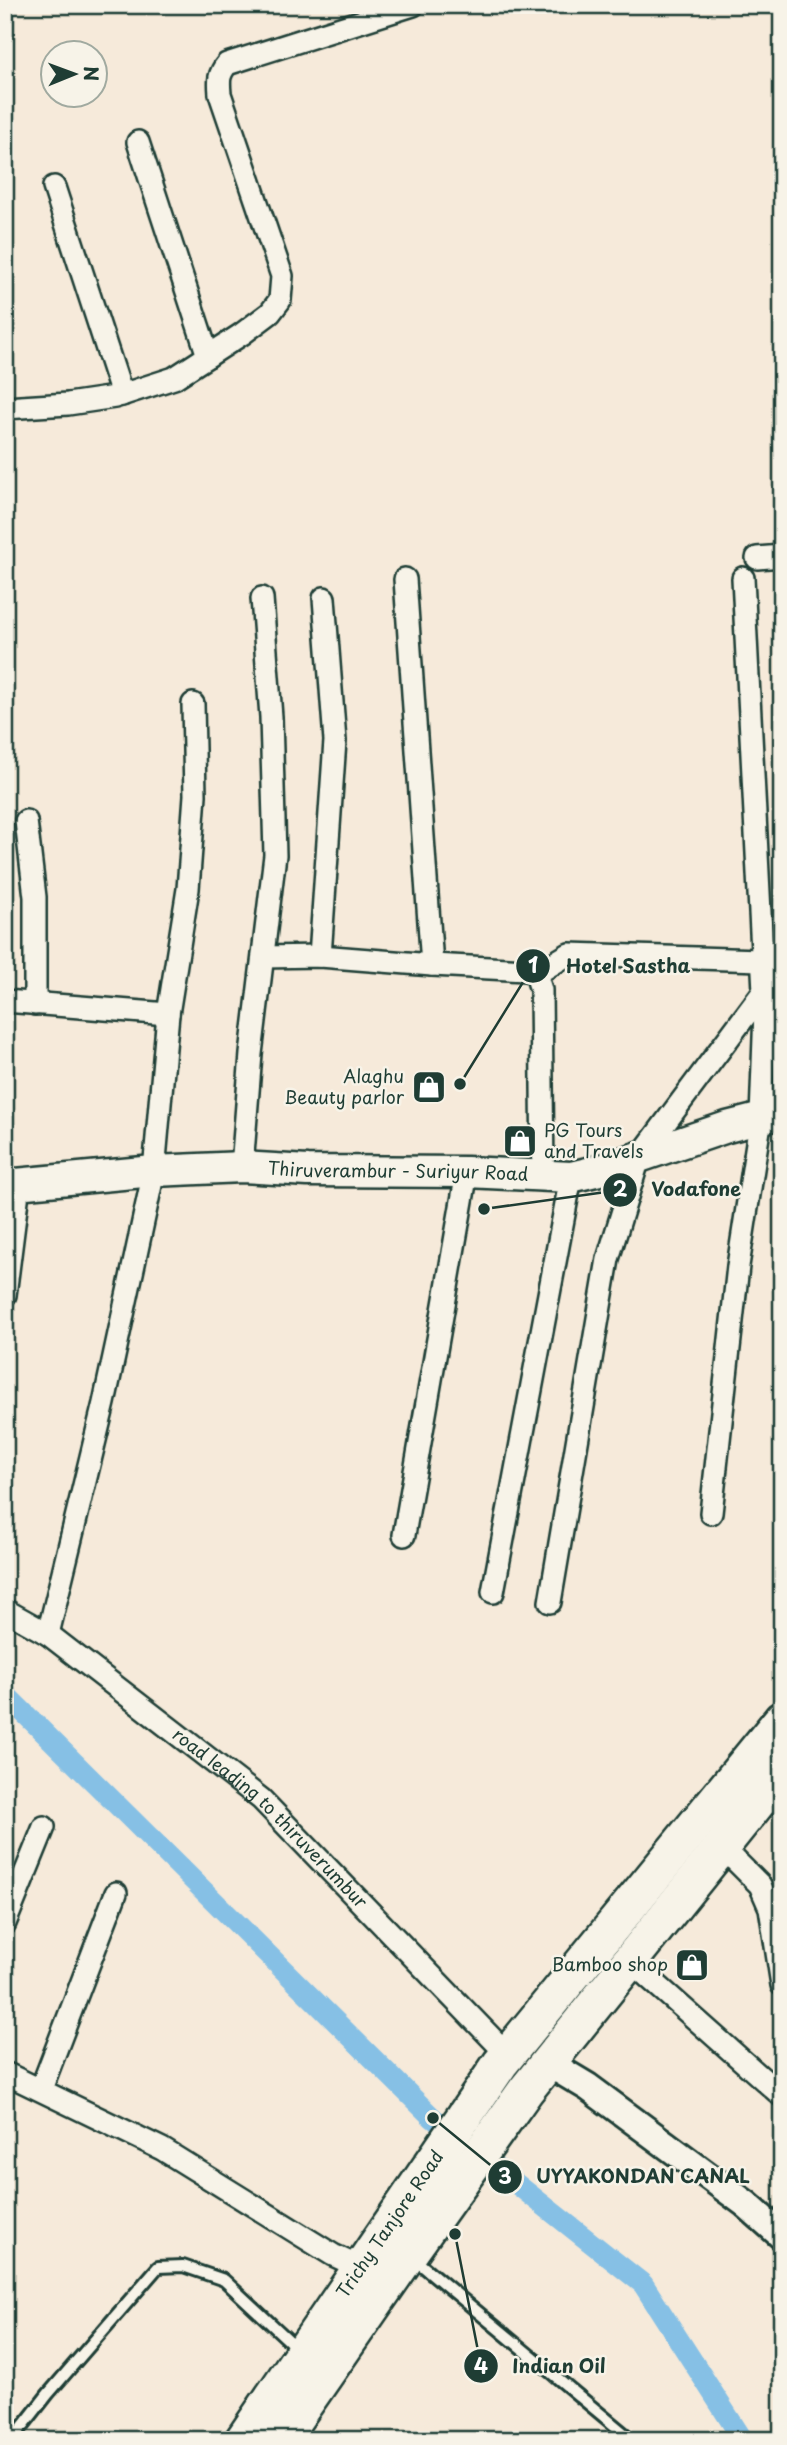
<svg xmlns="http://www.w3.org/2000/svg" width="787" height="2445" font-family="'Playpen Sans',sans-serif">
	<rect width="100%" height="100%" fill="#f6eada"/>
	<filter id="ink" filterUnits="userSpaceOnUse"><feTurbulence type="fractalNoise" baseFrequency=".0143" numOctaves="2"/><feDisplacementMap in="SourceGraphic" scale="14" xChannelSelector="R" yChannelSelector="G"/><feConvolveMatrix kernelMatrix="1 2 1 2 8 2 1 2 1" color-interpolation-filters="sRGB"/></filter>
	<g filter="url(#ink)">
		<g fill="none" stroke-linecap="round" stroke-linejoin="round">
			<!-- canal -->
			<path stroke="#86c0e5" stroke-width="21" d="M5,1694L433,2118L643,2284L743,2440"/>
			<!-- service casing -->
			<g stroke="#1f3d34" stroke-width="16">
				<g id="service">
					<path d="M413,2258L626,2435"/>
					<path d="M12,2440L48,2394L158,2267L183,2266L224,2280L298,2349"/>
				</g>
			</g>
			<!-- minor casing -->
			<g stroke="#1f3d34" stroke-width="26">
				<g id="minor">
					<path d="M138,142L208,356"/>
					<path d="M54,187L122,395"/>
					<path d="M5,408L68,404L115,397L174,378L242,334L270,313L280,300L282,276L220,94C219,81 218,75 227,64L413,5"/>
					<path d="M757,558L782,556"/>
					<path d="M405,579L432,965L526,970L536,974L541,990L543,1176"/>
					<path d="M26,821L35,897V1004"/>
					<path d="M320,956L335,741L324,598"/>
					<path d="M263,957L320,956L432,965"/>
					<path d="M536,974L569,954L761,960"/>
					<path d="M5,1001L168,1014L154,1171L104,1403L48,1634"/>
					<path d="M168,1014L188,889L195,795L193,704"/>
					<path d="M242,1167L251,1054L275,855L271,717L262,598"/>
					<path d="M5,1295L19,1184"/>
					<path d="M711,1513L738,1266L761,1117L765,1011L743,578"/>
					<path d="M404,1535L467,1172"/>
					<path d="M493,1592L571,1177"/>
					<path d="M550,1602L608,1259L639,1158L763,992L782,972"/>
					<path id="s1" d="M5,1610L48,1634L261,1799L508,2055"/>
					<path d="M722,1847L760,1885L770,1908L782,1985"/>
					<path d="M5,1923L44,1827"/>
					<path d="M629,1960L782,2096"/>
					<path d="M5,2073L162,2149L333,2255L361,2268"/>
					<path d="M41,2089L116,1893"/>
				</g>
			</g>
			<!-- tertiary casing -->
			<g stroke="#1f3d34" stroke-width="32">
				<path id="tertiary" d="M548,2063L588,2087L746,2204L782,2236"/>
			</g>
			<!-- secondary casing -->
			<g stroke="#1f3d34" stroke-width="35">
				<g id="secondary">
					<path id="s2" d="M5,1185L154,1171L242,1167L308,1171L467,1172L571,1177L604,1169L727,1127L782,1113"/>
				</g>
			</g>
			<!-- trunk casing -->
			<g stroke="#1f3d34" stroke-width="40">
				<g id="trunk">
					<path id="s3" d="M243,2440L500,2064L782,1719"/>
					<path d="M280,2440L409,2254L526,2090L782,1772"/>
				</g>
			</g>
			<!-- service -->
			<use href="#service" stroke="#f7f3e8" stroke-width="10"/>
			<!-- minor -->
			<use href="#minor" stroke="#f7f3e8" stroke-width="21"/>
			<!-- tertiary -->
			<use href="#tertiary" stroke="#f7f3e8" stroke-width="26"/>
			<!-- secondary -->
			<use href="#secondary" stroke="#f7f3e8" stroke-width="30"/>
			<!-- trunk -->
			<use href="#trunk" stroke="#f7f3e8" stroke-width="35"/>
		</g>
	</g>
	<!-- icons -->
	<defs>
		<g id="shop-square" transform="scale(1.75)"><rect x="-9" y="-9" width="18" height="18" rx="4" fill="#1f3d34" stroke="#f7f3e8"/><path d="M-5-2.5h2.3a2.7 3.5 0 0 1 5.4 0H5L5.5 6h-11ZM-1.5-2.5h3a1.5 2.3 0 0 0-3 0Z" fill="#fff"/></g>
	</defs>
	<g fill-rule="evenodd">
		<use href="#shop-square" x="429" y="1087"/>
		<use href="#shop-square" x="520" y="1141"/>
		<use href="#shop-square" x="692" y="1965"/>
	</g>
	<g text-anchor="middle" stroke-width="5" stroke-linejoin="round" paint-order="stroke">
		<!-- poi labels -->
		<g font-size="18" fill="#1f3d34" stroke="#f7f3e8" text-anchor="end">
			<text x="404" y="1083">Alaghu<tspan x="404" dy="21">Beauty parlor</tspan></text>
			<text x="544" y="1137" text-anchor="start">PG Tours<tspan x="544" dy="21">and Travels</tspan></text>
			<text x="668" y="1971">Bamboo shop</text>
		</g>
		<!-- street labels -->
		<g font-size="18" fill="#1f3d34" stroke="#f7f3e8">
			<text dy="6" stroke="none"><textPath href="#s2" startOffset="394">Thiruverambur - Suriyur Road</textPath></text>
			<text dy="6" stroke="none"><textPath href="#s1" startOffset="338">road leading to thiruverumbur</textPath></text>
			<text dy="6" stroke="none"><textPath href="#s3" startOffset="261">Trichy Tanjore Road</textPath></text>
		</g>
	</g>
	<!-- callouts -->
	<path fill="none" stroke="#1f3d34" stroke-width="2.5" d="M460 1084L533 966M484 1209L620 1190M433 2118L505 2177M455 2234L481 2366"/>
	<g fill="#1f3d34" stroke="#f7f3e8" stroke-width="2.5">
		<circle cx="460" cy="1084" r="7"/>
		<circle cx="484" cy="1209" r="7"/>
		<circle cx="433" cy="2118" r="7"/>
		<circle cx="455" cy="2234" r="7"/>
		<circle cx="533" cy="966" r="18"/>
		<circle cx="620" cy="1190" r="18"/>
		<circle cx="505" cy="2177" r="18"/>
		<circle cx="481" cy="2366" r="18"/>
	</g>
	<g font-size="21" text-anchor="middle" font-weight="bold" fill="#fff">
		<text x="533" y="973">1</text>
		<text x="620" y="1197">2</text>
		<text x="505" y="2184">3</text>
		<text x="481" y="2374">4</text>
	</g>
	<g font-size="19" text-anchor="middle" font-weight="bold" fill="#1f3d34" stroke="#f7f3e8" stroke-width="5" stroke-linejoin="round" paint-order="stroke">
		<text x="628" y="973">Hotel Sastha</text>
		<text x="696" y="1196">Vodafone</text>
		<text x="643" y="2183">UYYAKONDAN CANAL</text>
		<text x="559" y="2373">Indian Oil</text>
	</g>
	<!-- margin -->
	<rect width="787" height="2445" fill="none" stroke="#f7f3e8" stroke-width="28"/>
	<rect x="14" y="14" width="759" height="2417" fill="none" stroke="#1f3d34" stroke-width="2.5" filter="url(#ink)"/>
	<!-- north arrow -->
	<g transform="translate(74 74) rotate(89)"><circle r="33" fill="#f7f3e8" stroke="#a1aaa0" stroke-width="2"/>
	<path d="M0-5L12 26L0 18L-12 26Z" fill="#1f3d34"/>
	<text y="-10" font-size="19" font-weight="bold" text-anchor="middle" fill="#1f3d34">N</text>
	</g>
</svg>
